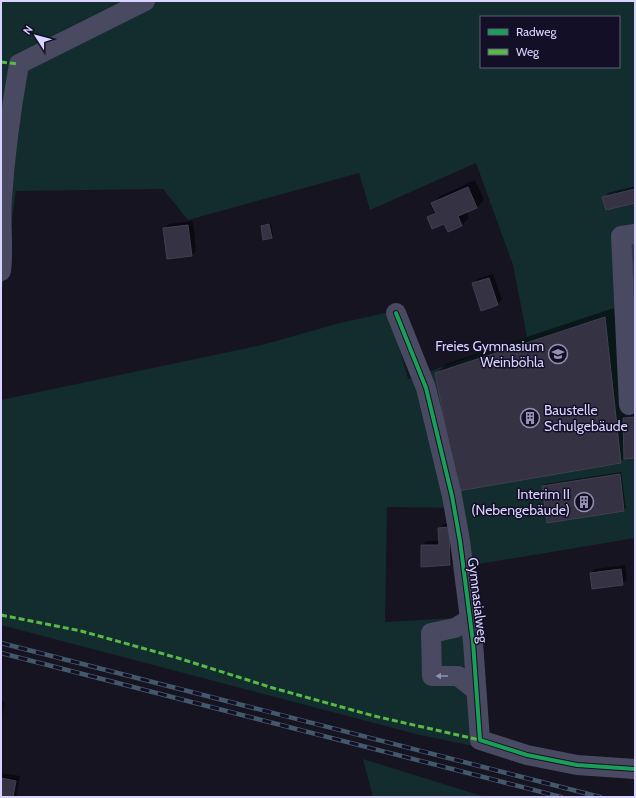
<svg xmlns="http://www.w3.org/2000/svg" width="636" height="798" font-family="Cabin,sans-serif">
	<rect width="100%" height="100%" fill="#161421"/>
	<!-- green -->
	<g fill="#132c2d" fill-rule="evenodd">
		<path d="M1,1H635V538L473,565L461,508L387,507L385,622L454,618L475,615L487,749L416,734L1,625V400L262,345L340,323L390,312L408,379L527,337L513,265L476,163L370,210L359,173L188,220L163,189L16,191L1,296ZM481,17H619V67H481Z"/>
		<path d="M363,759L485,797H373Z"/>
	</g>
	<!-- shadow -->
	<g fill="#0007">
		<path d="M475,180L484,200L477,207L466,212L469,218L462,225L448,231L445,222L428,218L436,210L433,203L440,196Z"/>
		<path d="M635,186V201L604,198L608,193Z"/>
		<path d="M193,221L196,251L192,255L164,229L169,224Z"/>
		<path d="M271,223L273,235L271,237L262,226L264,224Z"/>
		<path d="M493,274L502,299L498,304L473,284L477,279Z"/>
		<path d="M614,308L626,416L628,414L635,413V457L624,458L620,462L437,373L446,364Z"/>
		<path d="M621,472L626,508L624,510L548,522L543,486L545,484Z"/>
		<path d="M453,523L455,560L450,564L422,546L426,541H440L439,528L444,524Z"/>
		<path d="M625,565L627,579L622,584L591,573L595,569Z"/>
		<path d="M1,701L5,702L1,721Z"/>
		<path d="M1,773L20,776L16,797H1Z"/>
	</g>
	<!-- building -->
	<g fill="#343243" stroke="#433f54">
		<path d="M468,187L477,208L458,216L462,226L448,232L444,224L432,229L427,217L436,213L431,203Z"/>
		<path d="M635,189V203L606,210L602,197Z"/>
		<path d="M269,224L272,238L263,240L261,226Z"/>
		<path d="M188,225L192,256L167,259L163,228Z"/>
		<path d="M631,243H635V304Z"/>
		<path d="M489,278L498,305L481,311L472,283Z"/>
		<path d="M605,317L621,463L458,491L435,373Z"/>
		<path d="M635,417V458L624,459L623,418Z"/>
		<path d="M620,474L624,511L547,523L542,486Z"/>
		<path d="M449,527L450,565L421,567V545H439L438,528Z"/>
		<path d="M621,569L623,585L592,589L590,573Z"/>
		<path d="M1,778L16,781L13,797H1Z"/>
	</g>
	<g fill="none" stroke-linecap="round" stroke-linejoin="round">
		<!-- minor -->
		<g stroke="#4a4962" stroke-width="20">
			<path d="M1,271C4,247 0,222 2,198C5,153 11,109 19,64L145,1"/>
			<path d="M396,313L426,388L452,496L460,541L473,642L480,740L527,755L577,765L635,769"/>
			<path d="M629,405L621,236L635,234"/>
			<path d="M470,619L455,628L431,633L432,676H458L476,690"/>
		</g>
		<!-- rail casing -->
		<g stroke="#43596b" stroke-width="4.5">
			<g id="rail">
				<path d="M1,643L600,797"/>
				<path d="M1,653L561,797"/>
			</g>
		</g>
		<!-- rail -->
		<use href="#rail" stroke="#130f26" stroke-width="3" stroke-dasharray="9" stroke-linecap="butt"/>
		<!-- quiet -->
		<g stroke="#58b947" stroke-width="3" stroke-dasharray="6 3" stroke-linecap="butt">
			<path d="M1,62L19,64"/>
			<path d="M1,198H2"/>
			<path d="M1,615L81,631L178,658L273,688L374,716L480,740"/>
		</g>
		<!-- cycleway casing -->
		<g stroke="#130f26" stroke-width="6">
			<path id="cycleway" d="M396,313L426,388L452,496L460,541L473,642L480,740L527,755L577,765L635,769"/>
		</g>
		<!-- cycleway -->
		<use href="#cycleway" stroke="#1a9f57" stroke-width="4"/>
	</g>
	<!-- one-way arrows -->
	<defs><path id="oneway-solid" d="M-6-.8H1V-3.2L6.5 0L1 3.2V.8H-6Z"/></defs>
	<use fill="#928eb0" href="#oneway-solid" transform="translate(442 676) rotate(180)"/>
	<!-- icons -->
	<defs>
		<g id="school-ring" transform="scale(1)"><circle r="9.5" fill="#130f26" stroke="#9591b1" stroke-width="1.5"/><path d="M0-5L7-2L0 1L-7-2ZM-4 1L0 2.5L4 1V4Q0 6-4 4Z" fill="#9591b1"/></g>
		<g id="building-ring" transform="scale(1)"><circle r="9.5" fill="#130f26" stroke="#9591b1" stroke-width="1.5"/><path d="M-4-6H4V6H1V3H-1V6H-4ZM-2.5-4.3h1.7v1.8h-1.7ZM.8-4.3h1.7v1.8H.8ZM-2.5-1h1.7V.8h-1.7ZM.8-1h1.7V.8H.8Z" fill="#9591b1"/></g>
	</defs>
	<g fill-rule="evenodd">
		<use href="#school-ring" x="558" y="354"/>
		<use href="#building-ring" x="530" y="418"/>
		<use href="#building-ring" x="584" y="502"/>
	</g>
	<g text-anchor="middle" stroke-width="3" stroke-linejoin="round" paint-order="stroke">
		<!-- poi labels -->
		<g font-size="14" fill="#d9d4ff" stroke="#130f26" text-anchor="end">
			<text x="544" y="351">Freies Gymnasium<tspan x="544" dy="16">Weinböhla</tspan></text>
			<text x="544" y="415" text-anchor="start">Baustelle<tspan x="544" dy="16">Schulgebäude</tspan></text>
			<text x="570" y="499">Interim II<tspan x="570" dy="16">(Nebengebäude)</tspan></text>
		</g>
		<!-- street labels -->
		<g font-size="14" fill="#d9d4ff" stroke="#130f26">
			<text transform="translate(478 600) rotate(83)" y="5">Gymnasialweg</text>
		</g>
	</g>
	<!-- border -->
	<rect width="636" height="798" fill="none" stroke="#d9d4ff" stroke-width="4"/>
	<!-- legend -->
	<rect x="480" y="16" width="140" height="52" fill="#130f26" stroke="#625e7d"/>
	<rect x="488" y="29" width="20" height="6" fill="#1a9f57" stroke="#625e7d"/>
	<text x="516" y="36" font-size="12" fill="#d9d4ff">Radweg</text>
	<rect x="488" y="49" width="20" height="6" fill="#58b947" stroke="#625e7d"/>
	<text x="516" y="56" font-size="12" fill="#d9d4ff">Weg</text>
	<!-- north arrow -->
	<g transform="translate(36 36) rotate(306)" stroke="#130f26" stroke-width="3" paint-order="stroke">
	<path d="M0-3L7 15L0 10L-7 15Z" fill="#d9d4ff"/>
	<text y="-6" font-size="11" font-weight="bold" text-anchor="middle" fill="#d9d4ff">N</text>
	</g>
</svg>
